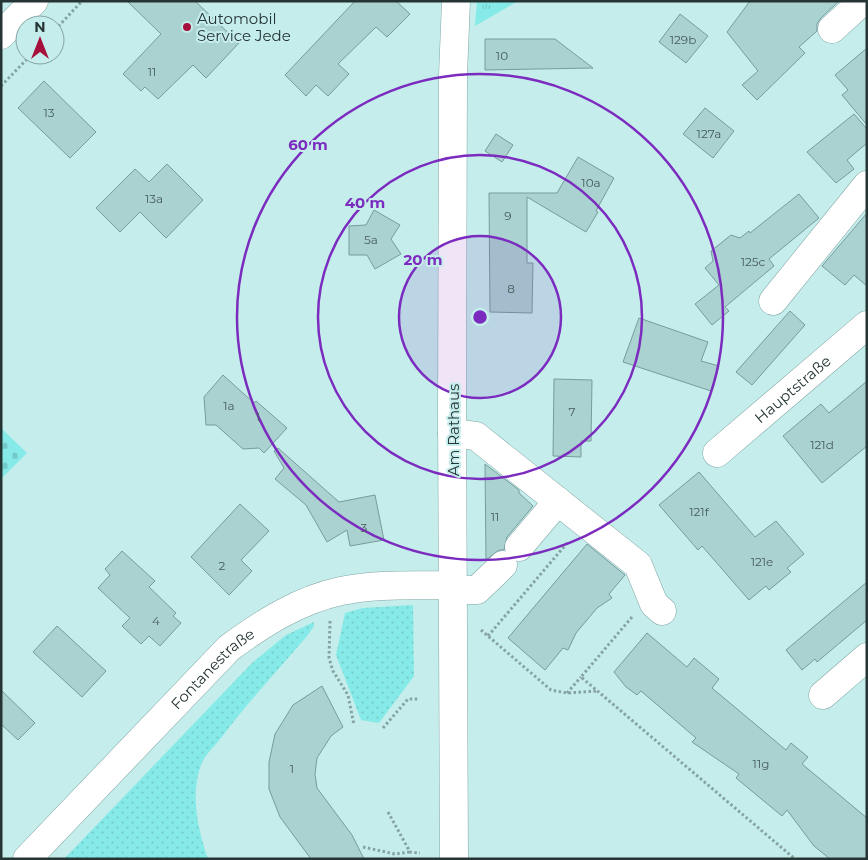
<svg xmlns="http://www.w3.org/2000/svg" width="868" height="860" viewBox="0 0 868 860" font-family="Montserrat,sans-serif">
<defs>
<pattern id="grass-tufts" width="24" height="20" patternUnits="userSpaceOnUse" patternTransform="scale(1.25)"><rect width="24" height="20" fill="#86ebe8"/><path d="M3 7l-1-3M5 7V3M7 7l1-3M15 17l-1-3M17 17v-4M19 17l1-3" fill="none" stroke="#74cac8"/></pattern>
<pattern id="cemetery-stones" width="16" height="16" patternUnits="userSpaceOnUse" patternTransform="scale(1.25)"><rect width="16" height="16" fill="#86ebe8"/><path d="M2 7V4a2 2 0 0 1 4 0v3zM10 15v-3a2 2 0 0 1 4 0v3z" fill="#74cac8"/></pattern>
<pattern id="park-dots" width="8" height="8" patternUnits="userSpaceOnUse" patternTransform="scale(1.25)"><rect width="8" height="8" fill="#86ebe8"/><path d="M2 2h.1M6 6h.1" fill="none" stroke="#74cac8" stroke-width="1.8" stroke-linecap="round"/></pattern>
</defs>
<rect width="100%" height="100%" fill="#c5edeb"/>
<path fill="url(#grass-tufts)" d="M477,1H518L475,26Z"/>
<path fill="url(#cemetery-stones)" d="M1,428L27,453L1,479Z"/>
<path fill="url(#park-dots)" d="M413,605L414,676L379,723L361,720L336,655L345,613L363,608Z
M314,622V626L308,635C279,669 248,702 221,738C215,746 204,756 201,765C190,795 198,830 208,859H64L252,663L286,635Z"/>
<path fill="#aad2d0" stroke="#779c9b" d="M127,1H195L239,43L206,78L193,65L158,99L145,87L141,91L123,74L161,34Z
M355,1H396L410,14L387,37L376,27L338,64L349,74L328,96L316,85L306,96L285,75Z
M750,1H839L821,18L817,24V31L799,47L805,53L757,100L742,85L758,71L727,32Z
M680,14L708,36L686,63L659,42Z
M485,39H555L593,68L485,70Z
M867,48V125L842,95L848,90L835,75Z
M44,81L96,132L70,158L18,108Z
M705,108L734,131L713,158L683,134Z
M854,114L867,129V143L847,160L854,169L836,183L807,152Z
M496,134L513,145L502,162L485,151Z
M578,157L614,178L596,211L598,212L586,232L527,197V263H533L532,313L490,312L489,193H557Z
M167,164L203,200L166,238L140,212L120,232L96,208L135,169L149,182Z
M799,194L819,218L769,259L774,266L725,307L729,311L712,325L695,304L719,285L705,268L713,261L711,251L731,235L740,238L749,231L750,233Z
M374,210L400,225L391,239L401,254L375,269L367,255H349V226L366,225Z
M867,213V286L854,275L845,285L822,266Z
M790,311L805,325L752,385L736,372Z
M639,318L708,342L701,361L719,366L711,391L623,362Z
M223,375L254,403L256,401L287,428L264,453L259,448L243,449L216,425H206L204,397Z
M554,379L592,380L591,441H581V457L553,456Z
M867,381V446L822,483L783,436L821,404L829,413Z
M278,448L339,502L375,495L384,540L350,546L347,530L327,542L306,505L275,479L284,468L274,451Z
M485,464L519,490V493L533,506L507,537L504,550H499L486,560Z
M699,472L755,537L776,521L804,554L787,568L791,572L769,590L766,586L749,600L702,546L698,550L659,505Z
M240,504L269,531L241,560L252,571L229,595L191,557Z
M587,544L625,575L609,594L612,598L597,608L576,633L568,650L563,648L545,670L508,638Z
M122,551L155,581L149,587L176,613L173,616L181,623L160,646L149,636L141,644L122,626L130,618L98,588L110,575L105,569Z
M867,582V620L817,662L815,659L802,670L786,650Z
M57,626L106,671L82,697L33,652Z
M647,633L687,667L694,658L719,679L712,688L786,750L791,743L808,757L802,764L867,818V859H830L814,846L787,810L782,816L736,778L739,774L692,742L696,738L641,691L637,695L626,687L614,672Z
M322,686L343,727L331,736L317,758L315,774L317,788L352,835L364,859H311L280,817L269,789V762L275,734L293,705Z
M1,690L35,723L18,740L1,724Z"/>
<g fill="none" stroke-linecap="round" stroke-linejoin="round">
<defs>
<g id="minor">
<path d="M832,29L863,1"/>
<path d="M1,35L34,1"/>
<path d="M773,301L867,185"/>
<path d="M452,433L476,436L638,565L654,604L662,611"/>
<path id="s1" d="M717,453L867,325"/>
<path d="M519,547L558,501"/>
<path d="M452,590H477L503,565"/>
<path d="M823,695L867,657"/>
<path id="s2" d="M27,859L229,648C263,623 299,600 341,591C378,583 416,586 453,585"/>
<path d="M454,859L452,412L453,75L456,1"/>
</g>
</defs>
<use href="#minor" stroke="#81a7a6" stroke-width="29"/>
<path stroke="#85a3a1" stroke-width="3" stroke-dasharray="2.5 2.5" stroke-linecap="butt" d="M55,30L82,1
M1,86L31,55
M632,617L581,677L795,859
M330,621L329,658L333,671L348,695L354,725
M481,630L551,690L567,693L598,691
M488,636L568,542
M567,693L581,677
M383,728L408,699H418
M388,812L410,852L420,853
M363,847L395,854L410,852"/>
<use href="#minor" stroke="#fff" stroke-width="28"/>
</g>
<circle cx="480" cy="317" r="81" fill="#7b2cbf" fill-opacity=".12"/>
<g fill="none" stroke="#7b2cbf" stroke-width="2.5">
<circle cx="480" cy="317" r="81"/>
<circle cx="480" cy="317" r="162"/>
<circle cx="480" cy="317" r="243"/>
</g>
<circle fill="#a7103d" stroke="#c5edeb" stroke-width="2" cx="187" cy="27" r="5"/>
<g text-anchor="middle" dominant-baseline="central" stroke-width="4" stroke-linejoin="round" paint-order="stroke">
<g font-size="12" fill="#465c5b">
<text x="683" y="39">129b</text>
<text x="502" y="55">10</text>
<text x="152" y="71">11</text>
<text x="49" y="112">13</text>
<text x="709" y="133">127a</text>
<text x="591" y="182">10a</text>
<text x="154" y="198">13a</text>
<text x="508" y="215">9</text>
<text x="371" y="239">5a</text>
<text x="753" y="261">125c</text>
<text x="511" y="288">8</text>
<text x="229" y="405">1a</text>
<text x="572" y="411">7</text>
<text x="258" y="416">1</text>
<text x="822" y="444">121d</text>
<text x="699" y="511">121f</text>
<text x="495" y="516">11</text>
<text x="364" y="527">3</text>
<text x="762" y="561">121e</text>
<text x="222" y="565">2</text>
<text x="156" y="620">4</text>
<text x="761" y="763">11g</text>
<text x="292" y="768">1</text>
</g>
<g font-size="15" fill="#253434" stroke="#c5edeb" text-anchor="start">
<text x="197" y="18">Automobil<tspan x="197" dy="17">Service Jede</tspan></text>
</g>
<g font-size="15" fill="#253434" stroke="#c5edeb">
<text stroke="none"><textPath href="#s1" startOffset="99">Hauptstraße</textPath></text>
<text transform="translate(453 430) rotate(-90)">Am Rathaus</text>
<text stroke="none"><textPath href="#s2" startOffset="266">Fontanestraße</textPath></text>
</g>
</g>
<circle cx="480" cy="317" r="8" fill="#7b2cbf" stroke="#c5edeb" stroke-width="2.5"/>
<g font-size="15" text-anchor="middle" font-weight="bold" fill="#7b2cbf" stroke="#c5edeb" stroke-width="4" stroke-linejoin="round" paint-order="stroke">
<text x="308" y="150">60 m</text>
<text x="365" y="208">40 m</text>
<text x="423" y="265">20 m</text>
</g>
<rect width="868" height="860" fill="none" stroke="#253434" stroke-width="5"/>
<g transform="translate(40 40)"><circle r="24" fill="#c5edeb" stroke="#85a3a2"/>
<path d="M0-4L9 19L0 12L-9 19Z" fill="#a7103d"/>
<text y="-8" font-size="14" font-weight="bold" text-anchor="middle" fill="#253434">N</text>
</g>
</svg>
